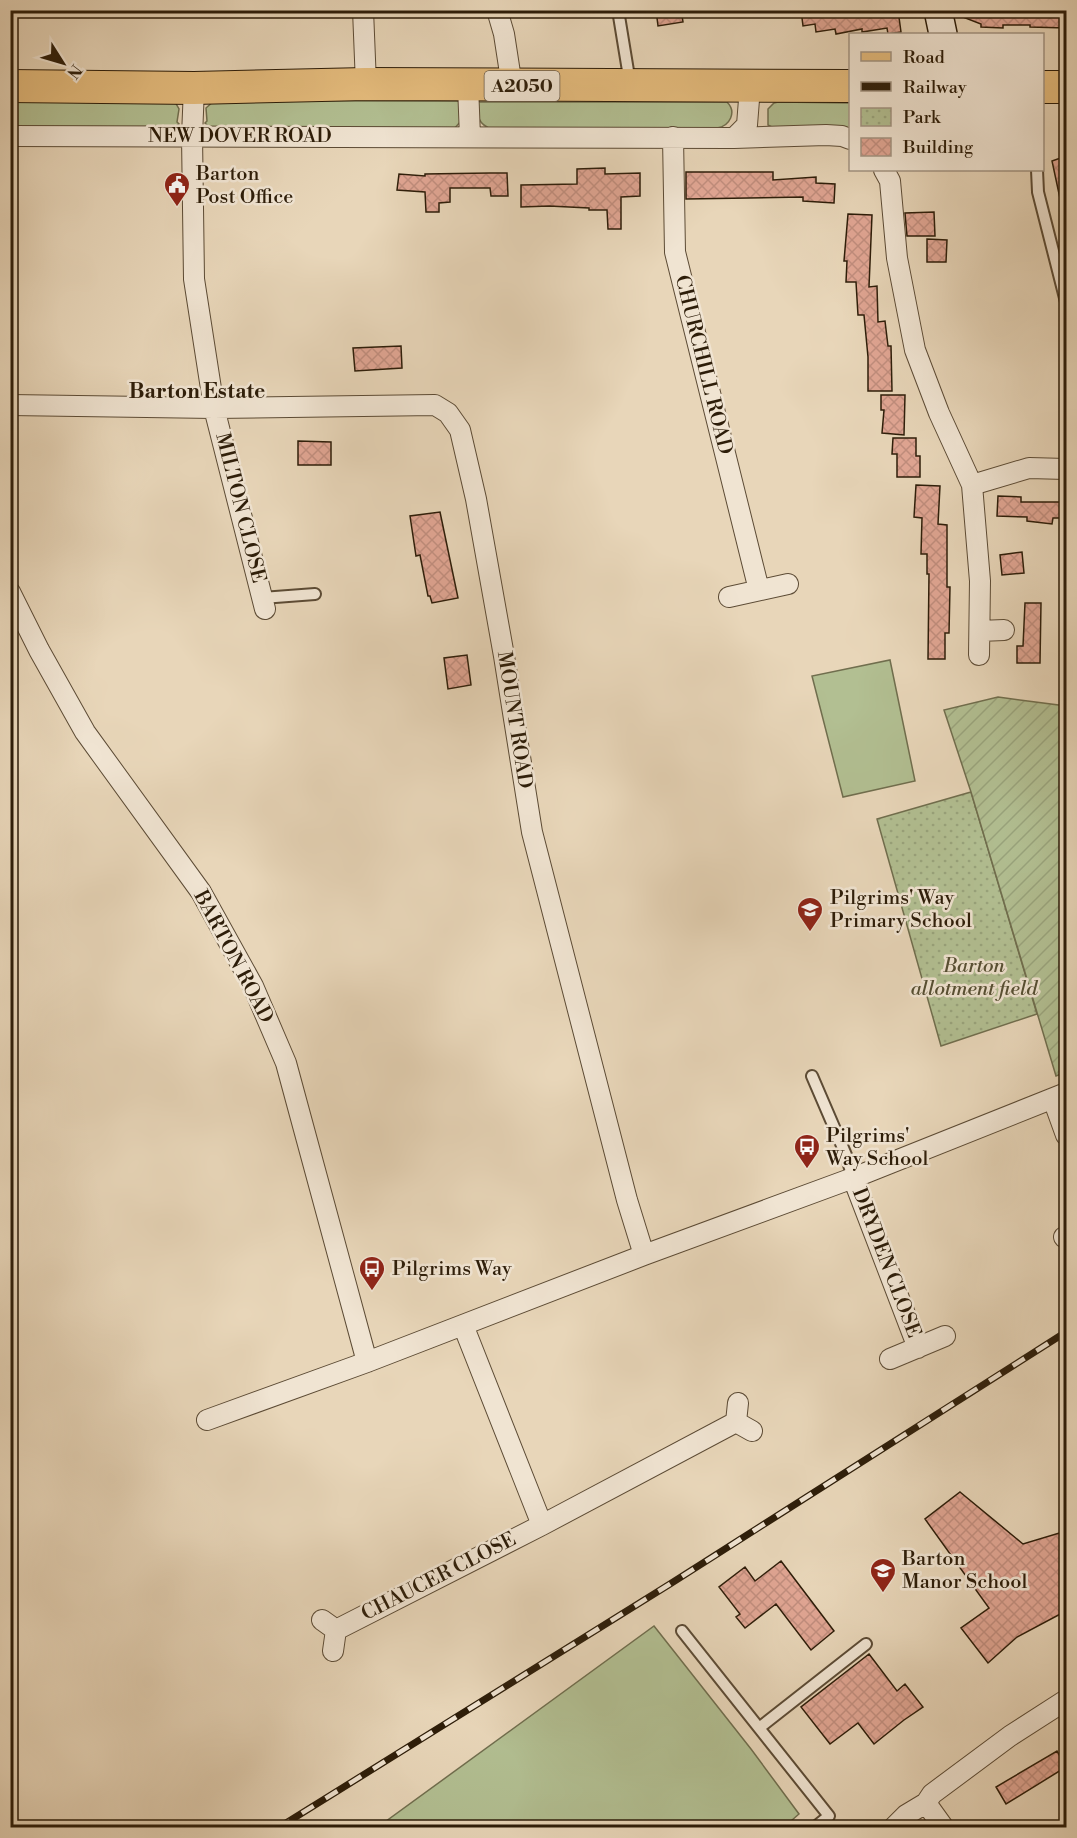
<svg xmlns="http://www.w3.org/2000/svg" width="1077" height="1838" viewBox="0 0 1077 1838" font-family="'Libre Bodoni',serif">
<defs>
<pattern id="park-dots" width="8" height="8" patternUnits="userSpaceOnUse" patternTransform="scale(1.5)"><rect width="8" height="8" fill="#b2bf92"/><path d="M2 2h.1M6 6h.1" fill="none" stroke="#99a47d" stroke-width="1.8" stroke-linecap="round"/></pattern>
<pattern id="garden-furrows" width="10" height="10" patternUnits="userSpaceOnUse" patternTransform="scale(1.5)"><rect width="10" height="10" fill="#b2bf92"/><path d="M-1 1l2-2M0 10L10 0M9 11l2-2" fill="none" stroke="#99a47d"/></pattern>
<pattern id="building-cross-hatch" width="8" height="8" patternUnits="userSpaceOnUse" patternTransform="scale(1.5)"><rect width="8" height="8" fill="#e1a694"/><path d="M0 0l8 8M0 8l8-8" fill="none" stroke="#c18e7e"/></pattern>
</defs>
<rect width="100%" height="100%" fill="#e8d6b9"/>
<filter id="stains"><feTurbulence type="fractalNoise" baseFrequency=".00333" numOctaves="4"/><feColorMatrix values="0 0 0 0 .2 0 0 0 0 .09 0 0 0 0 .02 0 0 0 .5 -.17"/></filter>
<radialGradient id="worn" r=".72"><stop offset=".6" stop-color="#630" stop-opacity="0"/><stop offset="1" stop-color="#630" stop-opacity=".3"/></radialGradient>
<path fill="#b2bf92" stroke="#706e4e" stroke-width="1.5" d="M11,99L175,102L179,109L177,122L179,124L175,127L11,130Z
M215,100L457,101L463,103L461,121L454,129L209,127L205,123L207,121L206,108Z
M476,102H727C737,112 730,126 717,128L492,129C478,125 477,115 476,102Z
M778,102L850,103V131L774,128L768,125V109L774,103Z
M890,660L915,781L843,797L812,676Z
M654,1626L751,1749L799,1814L784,1827H378Z"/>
<path fill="url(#park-dots)" stroke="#706e4e" stroke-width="1.5" d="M971,792L1037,1014L941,1046L877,819Z"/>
<path fill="url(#garden-furrows)" stroke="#706e4e" stroke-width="1.5" d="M998,697L1066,706V1072L1056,1076L971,792L944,710Z"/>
<path fill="url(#building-cross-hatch)" stroke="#2d1d09" stroke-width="1.5" d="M656,10H681L683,22L658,26Z
M801,10H898L901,32L888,34L887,28L862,32V29L836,34L835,29L816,32L815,24L803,26Z
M954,10H1066V28L1030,27V25H1003V28L981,27V24L955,14Z
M1066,156V202L1061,203L1052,161Z
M605,168V174L640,173V196L621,197V229H608L607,210H589V208L549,206L521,207V185L577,184V169Z
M686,172H773V180L816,177V183L835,184L834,203L803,201V197L686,199Z
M490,173H507L508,196H491L490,188H450V202L439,203V212H426L425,192L397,190L399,174L425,176V174Z
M934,212L935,236H907L905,213Z
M848,214L872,215L869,287L877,286L878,322L885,321L888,346H891L892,391H868V357L864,315H858L856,282H846L847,261H844Z
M927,239L947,240L946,262H927Z
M401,346L402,368L355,371L353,348Z
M881,395H905L904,435L882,433L884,410H881Z
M893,438H916V456H920V477H897V454H892Z
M298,441L331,442V465H298Z
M916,485L940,486L938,524L947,525V587H950L949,633H945V659H928L929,574H927V554H921L922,518L914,517Z
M998,496L1021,497V502H1066V518H1053L1052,524L1027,521V517L997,516Z
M440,512L458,598L432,603L430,596H428L420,555L416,556L410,516Z
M1022,552L1024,573L1002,575L1000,555Z
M1025,603H1041L1040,663H1017V646H1023Z
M467,655L471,685L448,689L444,658Z
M960,1492L1023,1544L1066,1531V1611L1017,1637L988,1663L961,1628L989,1608L925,1519Z
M781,1561L834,1631L811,1650L776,1604L745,1628L736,1617L740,1614L719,1587L745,1567L755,1581Z
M869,1654L897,1691L905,1684L923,1707L904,1720L874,1744L858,1723L830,1744L801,1707Z
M1057,1751L1066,1767L1006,1804L996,1787Z"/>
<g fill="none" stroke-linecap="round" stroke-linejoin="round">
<defs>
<path id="service" d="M618,10L630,83
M1037,170L1038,192L1066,302
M262,598L315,594
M812,1076L846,1155L853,1178
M682,1631L829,1816L814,1828
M759,1728L866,1644"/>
<path id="minor" d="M363,10L366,84
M497,10L504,34L512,86
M468,85L470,137
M10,136L734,138L747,125L750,87
M673,137L675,252L759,590
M734,138L826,135L842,136L850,139
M884,170L890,181L897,258L915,350L939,413L972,485L980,581L979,655
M10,405L214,408L194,279L192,136L194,88
M972,485L1029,468L1066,469
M10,592L39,650L85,732L201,892L253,986L286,1063L367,1362
M729,597L788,584
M265,609L214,408L435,405L448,413L460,430L476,499L504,656L532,832L627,1200L644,1255
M980,631L1004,630
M1053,1099L1066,1135
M853,1178L918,1348
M1064,1237L1066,1236
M463,1325L542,1525
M890,1359L945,1336
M738,1403L736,1422L752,1431
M207,1420L367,1362L644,1255L853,1178L1066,1093
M322,1620L336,1630L333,1651
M336,1630L542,1525L736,1422
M926,1803L944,1828
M893,1828L906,1815L926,1803L932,1794L1010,1736L1066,1700"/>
<path id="secondary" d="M938,10L943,34"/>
<path id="primary" d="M10,86L194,88L366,84L850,86
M1042,87H1066"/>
</defs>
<use href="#service" stroke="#5c4b35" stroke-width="14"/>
<use href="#minor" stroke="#5c4b35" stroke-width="22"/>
<use href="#secondary" stroke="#2d1d09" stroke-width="30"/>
<use href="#primary" stroke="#2d1d09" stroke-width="34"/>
<use href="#service" stroke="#f0e4d2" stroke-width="10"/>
<use href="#minor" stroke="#f0e4d2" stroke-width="20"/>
<use href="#secondary" stroke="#f0e4d2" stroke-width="27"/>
<use href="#primary" stroke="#e4bb7c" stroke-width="32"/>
<defs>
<path id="rail" d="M278,1828L670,1584L1066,1332"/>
</defs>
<use href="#rail" stroke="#2d1d09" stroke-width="7"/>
<use href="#rail" stroke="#f0e4d2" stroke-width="4.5" stroke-dasharray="14" stroke-linecap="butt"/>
</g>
<defs>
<symbol id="civic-pin" viewBox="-11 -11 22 30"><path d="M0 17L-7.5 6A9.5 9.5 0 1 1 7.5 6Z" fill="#8f2418" stroke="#f0e4d2"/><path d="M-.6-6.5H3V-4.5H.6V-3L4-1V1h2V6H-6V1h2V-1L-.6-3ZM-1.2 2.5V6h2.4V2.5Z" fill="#fff"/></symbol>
<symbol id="school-pin" viewBox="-11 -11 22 30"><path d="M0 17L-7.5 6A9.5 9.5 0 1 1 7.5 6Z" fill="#8f2418" stroke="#f0e4d2"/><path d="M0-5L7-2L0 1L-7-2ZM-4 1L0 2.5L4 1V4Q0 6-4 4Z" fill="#fff"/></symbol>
<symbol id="bus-pin" viewBox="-11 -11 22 30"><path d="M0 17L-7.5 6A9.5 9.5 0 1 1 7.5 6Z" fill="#8f2418" stroke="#f0e4d2"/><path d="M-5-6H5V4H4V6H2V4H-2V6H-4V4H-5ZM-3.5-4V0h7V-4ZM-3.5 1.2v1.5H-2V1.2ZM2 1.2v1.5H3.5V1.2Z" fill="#fff"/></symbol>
</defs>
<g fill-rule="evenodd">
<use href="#civic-pin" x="162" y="170" width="30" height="40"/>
<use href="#school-pin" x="795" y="895" width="30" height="40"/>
<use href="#bus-pin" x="792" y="1132" width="30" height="40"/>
<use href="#bus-pin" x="357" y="1254" width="30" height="40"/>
<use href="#school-pin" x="868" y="1556" width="30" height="40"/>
</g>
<g text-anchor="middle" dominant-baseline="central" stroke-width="5" stroke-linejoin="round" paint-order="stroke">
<rect fill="#f0e4d2" stroke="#685945" stroke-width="1.5" x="484.5" y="71" width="75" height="30" rx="4.5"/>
<g font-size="18" font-weight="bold" fill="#2d1d09">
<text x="522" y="86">A2050</text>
</g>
<g font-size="20" fill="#2d1d09" stroke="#f0e4d2">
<text x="240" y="136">NEW DOVER ROAD</text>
<text transform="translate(703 365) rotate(76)">CHURCHILL ROAD</text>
<text transform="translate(240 508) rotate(76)">MILTON CLOSE</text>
<text transform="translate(514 720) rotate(81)">MOUNT ROAD</text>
<text transform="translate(233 957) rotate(62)">BARTON ROAD</text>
<text transform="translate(886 1263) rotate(69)">DRYDEN CLOSE</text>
<text transform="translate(439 1577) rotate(-27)">CHAUCER CLOSE</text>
</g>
<g font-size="20" fill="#2d1d09" stroke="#f0e4d2" text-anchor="start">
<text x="196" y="174">Barton<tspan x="196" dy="23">Post Office</tspan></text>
<text x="830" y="898">Pilgrims' Way<tspan x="830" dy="23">Primary School</tspan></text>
<text x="826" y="1136">Pilgrims'<tspan x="826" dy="23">Way School</tspan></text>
<text x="392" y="1269">Pilgrims Way</text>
<text x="902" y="1559">Barton<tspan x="902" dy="23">Manor School</tspan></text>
</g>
<g font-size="20" font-style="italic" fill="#554e32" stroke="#f0e4d2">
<text x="974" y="966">Barton<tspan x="974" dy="23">allotment field</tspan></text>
</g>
<g font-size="21" font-weight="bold" fill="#2d1d09" stroke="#f0e4d2">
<text x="197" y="392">Barton Estate</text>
</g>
</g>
<rect width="1077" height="1838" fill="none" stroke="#e8d6b9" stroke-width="36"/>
<rect x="12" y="12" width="1053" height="1814" fill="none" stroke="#2d1d09" stroke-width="3"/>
<rect x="18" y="18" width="1041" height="1802" fill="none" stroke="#2d1d09" stroke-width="1.5"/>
<rect x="849" y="33" width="195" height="138" fill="#f0e4d2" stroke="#a29482" stroke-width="1.5"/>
<rect x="861" y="52" width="30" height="9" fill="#e4bb7c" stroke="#a29482" stroke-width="1.5"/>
<text x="903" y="63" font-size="18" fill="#2d1d09">Road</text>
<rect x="861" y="82" width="30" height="9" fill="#2d1d09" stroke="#a29482" stroke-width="1.5"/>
<text x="903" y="93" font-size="18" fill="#2d1d09">Railway</text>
<rect x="861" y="108" width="30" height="18" fill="url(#park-dots)" stroke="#a29482" stroke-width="1.5"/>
<text x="903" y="123" font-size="18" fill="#2d1d09">Park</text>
<rect x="861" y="138" width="30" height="18" fill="url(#building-cross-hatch)" stroke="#a29482" stroke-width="1.5"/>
<text x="903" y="153" font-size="18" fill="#2d1d09">Building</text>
<g transform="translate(63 63) rotate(127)" stroke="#f0e4d2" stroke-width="4.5" paint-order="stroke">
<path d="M0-4.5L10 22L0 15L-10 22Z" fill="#2d1d09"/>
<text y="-9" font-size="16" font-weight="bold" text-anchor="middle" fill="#2d1d09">N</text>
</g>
<rect width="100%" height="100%" filter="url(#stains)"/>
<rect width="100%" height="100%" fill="url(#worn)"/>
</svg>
